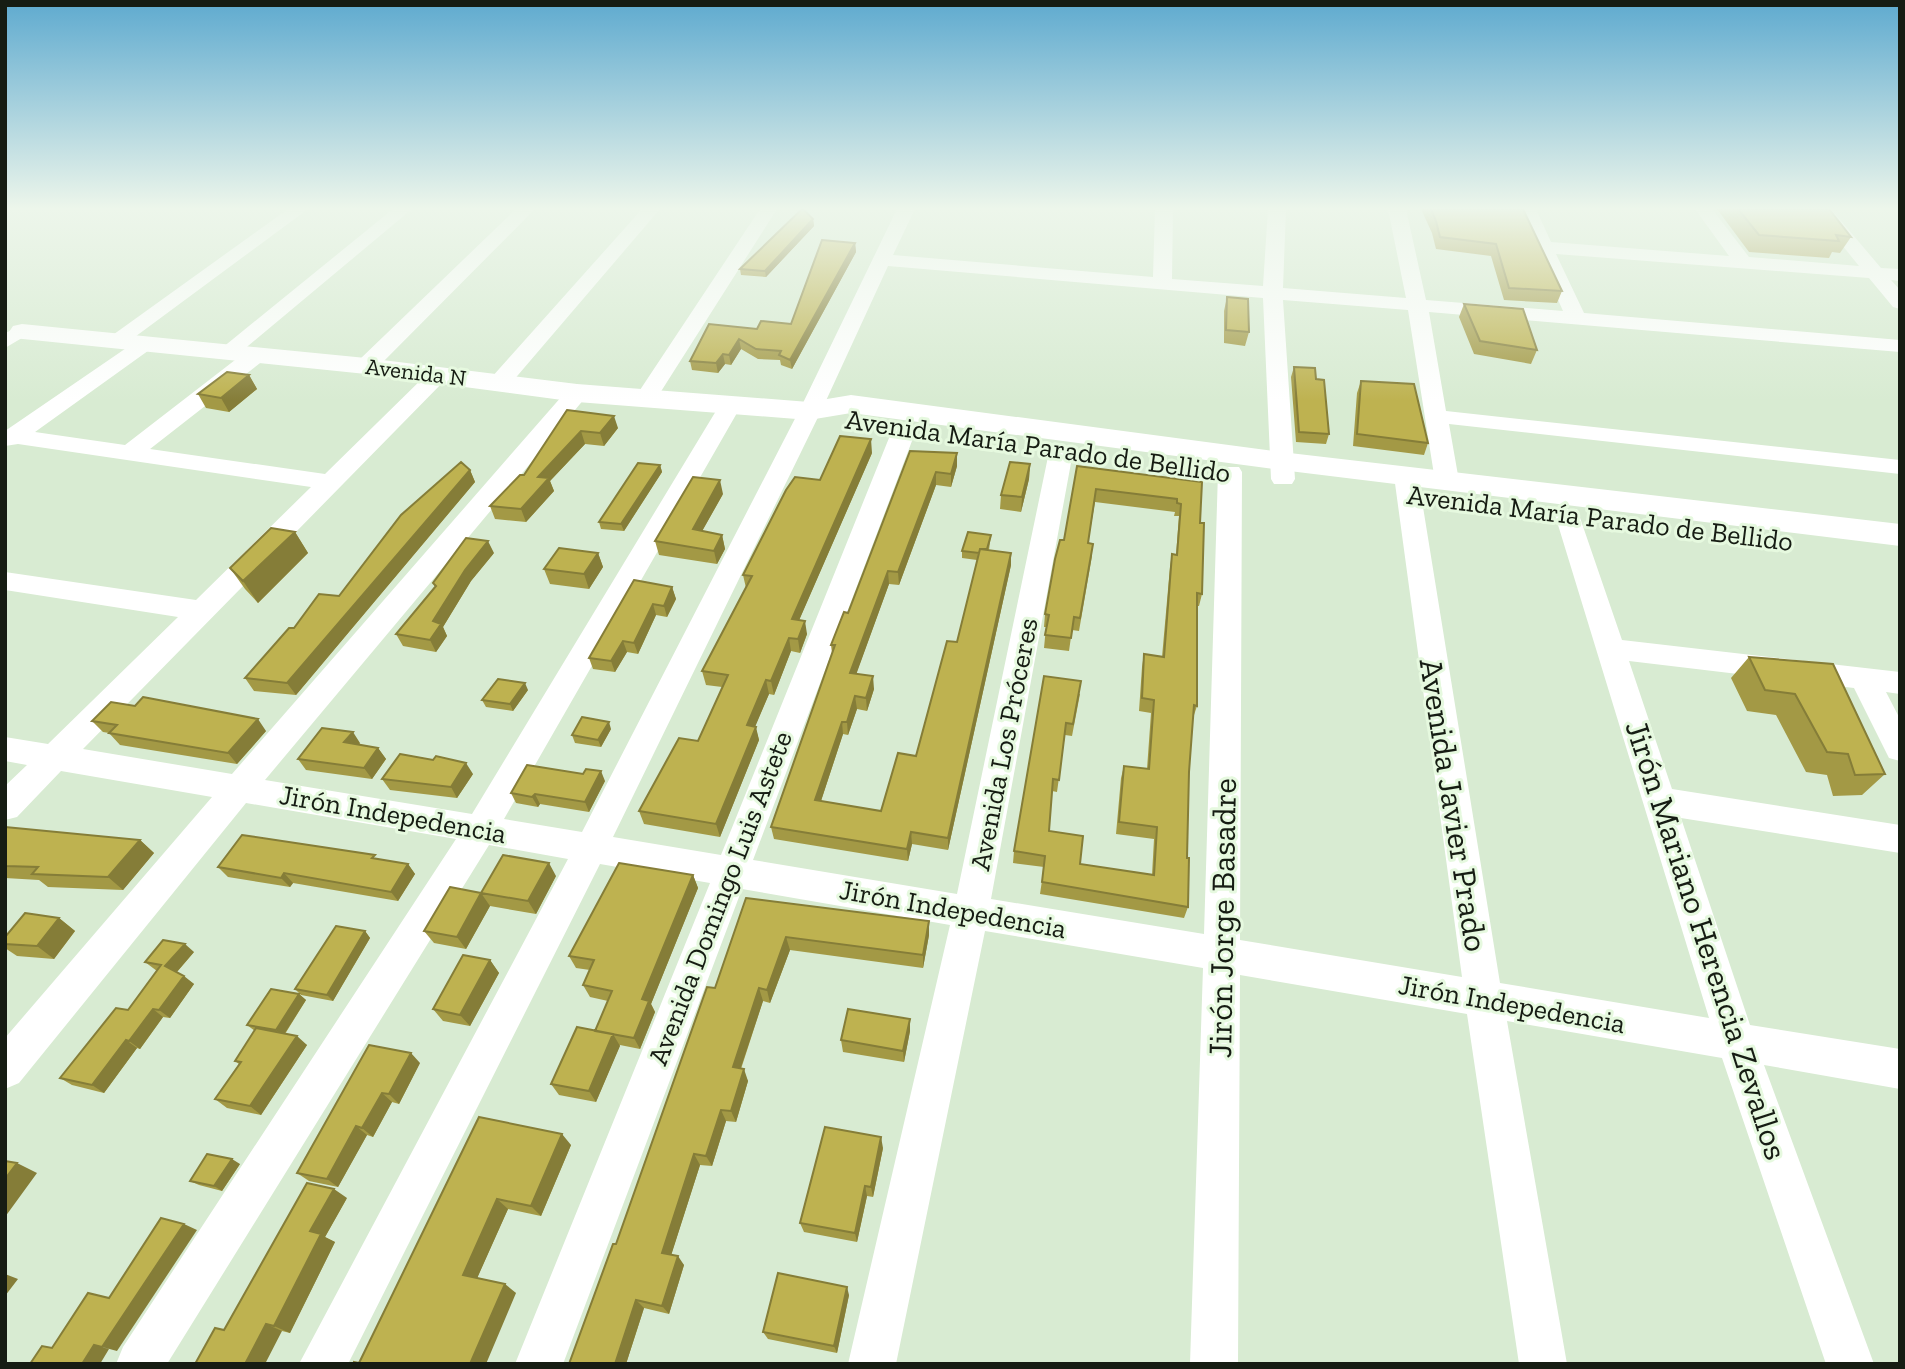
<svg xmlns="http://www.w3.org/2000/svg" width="1905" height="1369" viewBox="0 0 1905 1369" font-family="'Zilla Slab',serif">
<rect width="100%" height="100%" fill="#d8ebd2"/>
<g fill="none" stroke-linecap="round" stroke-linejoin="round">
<path fill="#fff" fill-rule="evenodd" d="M288,209H308L124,345H110L107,341L110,337Z
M393,209H412L236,356H222L218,352L222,348Z
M516,209H535L374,371H358L355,366L358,361Z
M642,209H660L507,388H491L488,383L491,378Z
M760,209H777L653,404H637L634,399Z
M897,209H915L893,255L1153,277L1155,209H1173L1172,279L1263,286L1268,209H1286L1283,288L1406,298L1388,209H1406L1426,300L1563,311L1518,209H1536L1551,242L1729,256L1695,209H1712L1749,257L1859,266L1813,209H1831L1881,268L1900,269V281L1891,280L1900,290V309L1893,307L1869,278L1556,254L1584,313L1900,340V352L1429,312L1446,411L1900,460V474L1449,424L1459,481L1456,486H1438L1435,481L1408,310L1283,300L1295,479L1292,484H1274L1271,479L1263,298L888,266L824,405L613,837L721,855L891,433L895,428H911L915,433L753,860L957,894L1049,452L1053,447H1069L1073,452L991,899L1204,934L1218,472L1221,467H1239L1242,472L1240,940L1462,977L1394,476L1397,471H1415L1418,476L1500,983L1709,1018L1555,515L1559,509H1577L1622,640L1900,672V694L1886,692L1900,719V761L1889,758L1854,688L1629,661L1672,789L1900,825V853L1681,818L1750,1025L1900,1049V1089L1764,1065L1874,1364H1826L1722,1058L1507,1021L1567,1364H1519L1467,1014L1240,975L1238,1364H1190L1203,968L985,931L896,1364H848L950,925L742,889L563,1364H515L710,883L600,864L348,1364H299L568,859L489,845L167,1364H116L123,1347L456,839L246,803L19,1083L5,1089V1038L212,797L61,771L17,817L5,820V786L27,765L5,761V737L48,744L178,617L5,590V572L196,600L311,487L18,444L5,446V431L138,340L145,338L155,344L152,348L35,432L125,445L248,350L256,349L267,355L264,360L150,449L325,474L430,371L438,369L449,376L83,749L232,774L569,388H585L588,393L585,398L265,780L472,814L719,406L722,401H738L741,406L504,819L582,832L802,405Z
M22,326L32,332L5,348V333Z"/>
<path fill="#fff" fill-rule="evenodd" d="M22,324L366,358L577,384L809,402L851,395L1281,452L1900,524V546L1281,470L851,413L809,420L577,402L366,374L13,338L9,332L13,326Z"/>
</g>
<path fill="#a39945" d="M1421,209H1523L1562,291L1557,303L1504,300L1491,256L1436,249L1432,233Z
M1717,209H1829L1851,237L1840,253L1832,252L1829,258L1749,252Z
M813,219L814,226L766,277L741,275L740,269Z
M855,243L856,252L792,369L781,365L780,360L758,359L741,349L731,365L725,364L718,373L692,370L690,361L757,329L791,324Z
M1227,297L1249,332L1245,346L1224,343V311Z
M1464,304L1537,350L1531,364L1474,354L1459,317Z
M1294,367L1316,379L1329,434L1326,444L1296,442L1291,377Z
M249,375L257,389L229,412L206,408L198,394Z
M1361,381L1428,443L1424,455L1353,446L1357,393Z
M567,410L618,428L604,446L585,444L550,481L554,491L526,522L495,519L490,506L524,475Z
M910,451L957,466L951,487L936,485L899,585L889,584L856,674L874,689L867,711L857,709L848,735L843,734L821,801L881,811L916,756L957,642L977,560L962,558V551L991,535L989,550L1011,553V565L948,850L912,844L908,861L774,839L771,827L832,653L831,645L848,613Z
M872,453L799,620L807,634L800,653L791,651L774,695L769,694L755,726L759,740L720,837L644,824L639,811L698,741L722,687L706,685L702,671L746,588L743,575L820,480Z
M1030,464L1029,479L1021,512L1000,509L1001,495Z
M660,465L662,472L624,531L601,529L599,522Z
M1077,466L1202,482L1200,523L1202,594L1199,606H1197V706L1193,718L1189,772L1187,858L1188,907L1184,918L1040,894L1044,867L1013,863L1014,851L1044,676L1080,694L1072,736L1065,735L1057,792L1052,791L1049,831L1080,864L1152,875L1154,839L1116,834L1121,778L1124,766L1147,769L1151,713L1139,711L1142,667L1144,654L1162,657L1170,567L1172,554L1176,555L1179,516H1174L1175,512L1095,502L1088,543L1092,556L1079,631L1072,630L1069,651L1044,648L1046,627H1044L1045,614L1064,540Z
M470,470L475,482L296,695L254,691L245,678L294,628L339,596Z
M723,494L702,531L722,535L725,549L717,564L659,555L655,541Z
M295,532L308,553L258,603L245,589L230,568Z
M494,553L471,581L443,627L447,636L436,652L403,646L396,634L435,587L433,583Z
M598,553L603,567L589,589L550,584L544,569Z
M672,587L676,599L667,617L656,615L638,654L627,652L615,672L593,669L589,658Z
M1749,657L1833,664L1885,774L1862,795L1833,796L1827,775L1806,772L1776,715L1747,711L1731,678Z
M528,690L513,711L486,707L482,700Z
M92,721L266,731L237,764L120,745L109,733L103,732Z
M611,729L601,747L575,743L572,735Z
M360,743L359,745L378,748L386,759L372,779L306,770L298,759Z
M473,774L457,798L390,790L382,779Z
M605,781L589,812L540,804L538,807L516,803L511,793Z
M5,827L140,840L154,853L123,890L48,887L39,880L5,878Z
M378,859L408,864L415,874L398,901L293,883L290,887L228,877L218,867Z
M693,875L698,888L651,1004L655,1012L640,1049L620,1045L596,1102L559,1095L551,1084L595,1031L608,1001L590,997L583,985L590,970L576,968L569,956Z
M556,876L536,914L490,906L466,949L434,943L424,931L481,893Z
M746,898L929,921V935L923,968L790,950L770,1003L763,1001L741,1069L748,1081L736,1122L726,1121L712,1166L700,1165L671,1255L684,1265L669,1314L644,1308L626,1364H569L715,988Z
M59,918L75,931L54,959L17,956L5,948V937Z
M365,931L370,938L333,1001L301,995L295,989Z
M194,952L177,972L194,984L170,1018L163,1017L140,1049L137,1048L104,1093L72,1085L60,1078L128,1010L157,971L145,962Z
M490,960L499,973L470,1026L443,1021L433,1009Z
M299,994L306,1000L285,1034L307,1045L261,1115L227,1108L215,1099L239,1064L235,1061L255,1031L247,1025Z
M910,1031L904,1062L843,1052L841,1040Z
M420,1063L399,1104L392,1102L373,1137L367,1135L338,1187L309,1181L297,1173L327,1120Z
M479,1117L571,1145L541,1216L508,1209L477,1278L516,1293L359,1363Z
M883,1148L873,1197L867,1196L857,1242L804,1232L800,1223Z
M240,1164L222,1191L199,1185L190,1181Z
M347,1198L325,1237L335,1242L290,1333L282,1331L224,1330Z
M849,1295L837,1353L768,1339L763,1332Z"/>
<path fill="#857d38" d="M813,219L814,226L766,277L765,271Z
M855,243L856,252L792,369L790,360Z
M739,339L741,349L731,365L729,355Z
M723,354L725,364L718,373L716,363Z
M249,375L257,389L229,412L221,398Z
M614,416L618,428L604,446L600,433Z
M581,431L585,444L550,481L554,491L526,522L521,509L538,477Z
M871,439L872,453L794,632L792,619Z
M957,453V466L951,487V474Z
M1030,464L1029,479L1021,512L1022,497Z
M660,465L662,472L624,531L621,524Z
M470,470L475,482L296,695L287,683Z
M936,472V485L899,585L898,572Z
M720,480L723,494L696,542L693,529Z
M295,532L308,553L258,603L243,581Z
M722,535L725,549L717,564L714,551Z
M488,541L494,553L471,581L443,627L447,636L436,652L430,640L433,621L465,570Z
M598,553L603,567L589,589L584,574Z
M1011,553V565L948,850V838Z
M888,571L889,584L852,686L850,673Z
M672,587L676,599L667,617L664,606Z
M653,604L656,615L638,654L634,643Z
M805,621L807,634L800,653L798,639Z
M789,638L791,651L774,695L771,681Z
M623,641L627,652L615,672L611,661Z
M873,676L874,689L867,711L866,698Z
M766,680L769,694L750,739L747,725Z
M525,683L528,690L513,711L510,704Z
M855,696L857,709L848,735L847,722Z
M258,719L266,731L237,764L228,753Z
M609,722L611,729L601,747L598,740Z
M842,722L843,734L817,813L815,800Z
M756,727L759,740L720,837L716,824Z
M353,732L360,743L352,753L344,742Z
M378,748L386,759L372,779L364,768Z
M466,763L473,774L457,798L451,787Z
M601,771L605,781L589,812L585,802Z
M535,794L540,804L538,807L532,797Z
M911,832L912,844L908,861L907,849Z
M140,840L154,853L123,890L108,877Z
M549,863L556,876L536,914L528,901Z
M408,864L415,874L398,901L391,892Z
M284,873L293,883L290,887L281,878Z
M693,875L698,888L651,1004L655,1012L640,1049L634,1038L642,999Z
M481,893L490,906L466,949L457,937Z
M59,918L75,931L54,959L37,946Z
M929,921V935L923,968V955Z
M365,931L370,938L333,1001L327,995Z
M786,937L790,950L770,1003L767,990Z
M185,944L194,952L175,974L165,966Z
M490,960L499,973L470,1026L460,1015Z
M184,976L194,984L170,1018L159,1010Z
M759,988L763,1001L737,1079L733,1067Z
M299,994L306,1000L283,1036L276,1030Z
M153,1009L163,1017L140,1049L129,1041Z
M910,1019V1031L904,1062L903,1051Z
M613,1034L620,1046L596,1102L589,1091Z
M297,1036L307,1045L261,1115L250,1106Z
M126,1040L137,1048L104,1093L92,1085Z
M411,1053L420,1063L399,1104L389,1094Z
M744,1069L748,1081L736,1122L731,1111Z
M382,1093L392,1102L373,1137L362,1128Z
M721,1110L726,1121L712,1166L706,1156Z
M356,1126L367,1135L338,1187L327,1179Z
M562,1134L571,1145L541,1216L531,1206Z
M881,1137L883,1148L873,1197L871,1187Z
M694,1154L700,1165L669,1262L662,1253Z
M232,1159L240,1164L222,1191L214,1186Z
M17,1163L37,1173L5,1217V1179Z
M865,1186L867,1196L857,1242L855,1233Z
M334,1189L347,1198L325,1237L335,1242L290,1333L274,1326L310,1231Z
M497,1199L508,1209L475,1283L463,1275Z
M184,1224L197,1230L117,1351L102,1347Z
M678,1256L684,1265L669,1314L662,1306Z
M5,1274L18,1279L5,1296Z
M505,1284L516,1293L486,1364H470Z
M847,1287L849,1295L837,1353L834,1346Z
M636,1300L644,1308L626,1364H615Z
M266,1324L282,1331L265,1364H245Z
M94,1345L109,1349L100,1364H82Z"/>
<path fill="#beb250" stroke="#857d38" stroke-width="2" d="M802,209H803L813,219L765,271L740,269Z
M1431,209H1523L1562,291L1509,288L1496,244L1440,237L1436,221Z
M1738,209H1829L1851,237L1836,235L1839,241L1759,235Z
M822,240L855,243L790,360L779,355L781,351L756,349L739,339L729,355L723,354L716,363L690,361L709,324L757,329L761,321L791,324Z
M1227,297L1248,299L1249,332L1226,330Z
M1464,304L1523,309L1537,350L1480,341Z
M1294,367L1315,368L1316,379L1324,380L1329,434L1299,432Z
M227,372L249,375L221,398L198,394Z
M1361,381L1414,384L1428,443L1357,434Z
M567,410L614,416L600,433L581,431L538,477L549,478L521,509L490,506L520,475H524Z
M840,436L871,439L792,619L805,621L798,639L789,638L771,681L766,680L747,725L756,727L716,824L639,811L679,738L698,741L728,675L702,671L752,576L743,575L786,490L795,477L820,480Z
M910,451L957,453L951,474L936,472L898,572L888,571L850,673L873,676L866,698L855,696L847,722H842L815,800L881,811L898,753L916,756L947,641L957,642L980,549L1011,553L948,838L911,832L907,849L771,827L835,645H831L844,612L848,613Z
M461,462L470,470L287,683L245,678L289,628H294L319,594L339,596L401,515Z
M1010,462L1030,464L1022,497L1001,495Z
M638,463L660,465L621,524L599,522Z
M1077,466L1202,482L1200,523H1204L1203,558L1202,594L1197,593V706L1194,705L1189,772L1187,858H1189L1188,907L1042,882L1045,856L1014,851L1044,676L1081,681L1073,724L1066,723L1059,780L1053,779L1049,831L1083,836L1080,864L1154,875L1157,827L1119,822L1124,766L1149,769L1154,700L1142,698L1144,654L1164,657L1172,554L1177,555L1181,504L1177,503V499L1096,489L1088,543L1093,544L1080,618L1074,617L1071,638L1045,635L1049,615L1045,614L1055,559L1060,540H1064Z
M693,477L720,480L693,529L722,535L714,551L655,541Z
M271,528L295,532L243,581L230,568Z
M968,532L991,535L987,549H980L979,553L962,551Z
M466,538L488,541L465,570L433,621L441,624L430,640L396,634L436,586L433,583Z
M559,548L598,553L584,574L544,569Z
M634,580L672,587L664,606L653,604L634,643L623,641L611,661L589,658Z
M1749,657L1833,664L1885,774L1855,775L1848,754L1827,752L1795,694L1765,690Z
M498,679L525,683L510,704L482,700Z
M143,697L258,719L228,753L109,733L117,725L92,721L111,702L135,706Z
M582,717L609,722L598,740L572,735Z
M322,728L353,732L344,742L378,748L364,768L298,759Z
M400,754L433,760L436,756L466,763L451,787L382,779Z
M527,765L583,774L586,769L601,771L585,802L535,794L532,797L511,793Z
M5,827L140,840L108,877L32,874L38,867L5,866Z
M242,835L375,855L372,858L408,864L391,892L284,873L281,878L218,867Z
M503,855L549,863L528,901L481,893Z
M619,863L693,875L642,999L649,1001L634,1038L595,1031L612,991L583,985L594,960L569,956Z
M450,887L481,893L457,937L424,931Z
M746,898L929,921L923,955L786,937L767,990L759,988L733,1067L744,1069L731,1111L721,1110L706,1156L694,1154L662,1253L678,1256L662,1306L636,1300L615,1364H569L613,1244H616L707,987L715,988Z
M25,913L59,918L37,946L5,944V937Z
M336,926L365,931L327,995L295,989Z
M163,940L185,944L165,966L184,976L159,1010L153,1009L129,1041L126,1040L92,1085L60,1078L116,1008L128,1010L161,965L145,962Z
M463,955L490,960L460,1015L433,1009Z
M271,989L299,994L276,1030L247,1025Z
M848,1009L910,1019L903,1051L841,1040Z
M577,1027L613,1034L589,1091L551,1084Z
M256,1028L297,1036L250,1106L215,1099L241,1062L235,1061Z
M369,1045L411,1053L389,1094L382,1093L362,1128L356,1126L327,1179L297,1173Z
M479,1117L562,1134L531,1206L497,1199L463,1275L505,1284L470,1364H354V1362L359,1363Z
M825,1127L881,1137L871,1187L865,1186L855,1233L800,1223Z
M207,1154L232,1159L214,1186L190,1181Z
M5,1161L17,1163L5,1179Z
M307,1183L334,1189L310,1231L321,1234L274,1326L266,1324L245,1364H195L215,1328L224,1330Z
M161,1218L184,1224L102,1347L94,1345L82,1364H30L42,1346L52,1348L88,1293L109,1298Z
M778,1273L847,1287L834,1346L763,1332Z"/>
<linearGradient id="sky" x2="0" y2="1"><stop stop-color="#5eaacf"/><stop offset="0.52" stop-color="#edf6eb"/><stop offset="1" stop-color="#edf6eb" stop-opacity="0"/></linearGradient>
<rect width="1905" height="401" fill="url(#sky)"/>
<g text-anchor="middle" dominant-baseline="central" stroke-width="6" stroke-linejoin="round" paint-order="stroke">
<g font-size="23" fill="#161c13" stroke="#e6f9df">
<text transform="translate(416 372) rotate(7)">Avenida N</text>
</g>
<g font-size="28" fill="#161c13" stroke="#e6f9df">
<text transform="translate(1038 446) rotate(8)">Avenida María Parado de Bellido</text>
<text transform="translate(1600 518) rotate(7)">Avenida María Parado de Bellido</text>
<text transform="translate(1004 744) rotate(-79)">Avenida Los Próceres</text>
<text transform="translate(393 814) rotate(10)">Jirón Indepedencia</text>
<text transform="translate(720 898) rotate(-69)">Avenida Domingo Luis Astete</text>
<text transform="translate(953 909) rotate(10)">Jirón Indepedencia</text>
<text transform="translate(1512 1004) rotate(10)">Jirón Indepedencia</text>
</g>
<g font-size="33" fill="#161c13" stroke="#e6f9df">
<text transform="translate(1454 805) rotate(81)">Avenida Javier Prado</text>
<text transform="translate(1222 918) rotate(-89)">Jirón Jorge Basadre</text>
<text transform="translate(1707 940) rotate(72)">Jirón Mariano Herencia Zevallos</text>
</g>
</g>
<rect width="1905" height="1369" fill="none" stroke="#161c13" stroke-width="14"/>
</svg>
